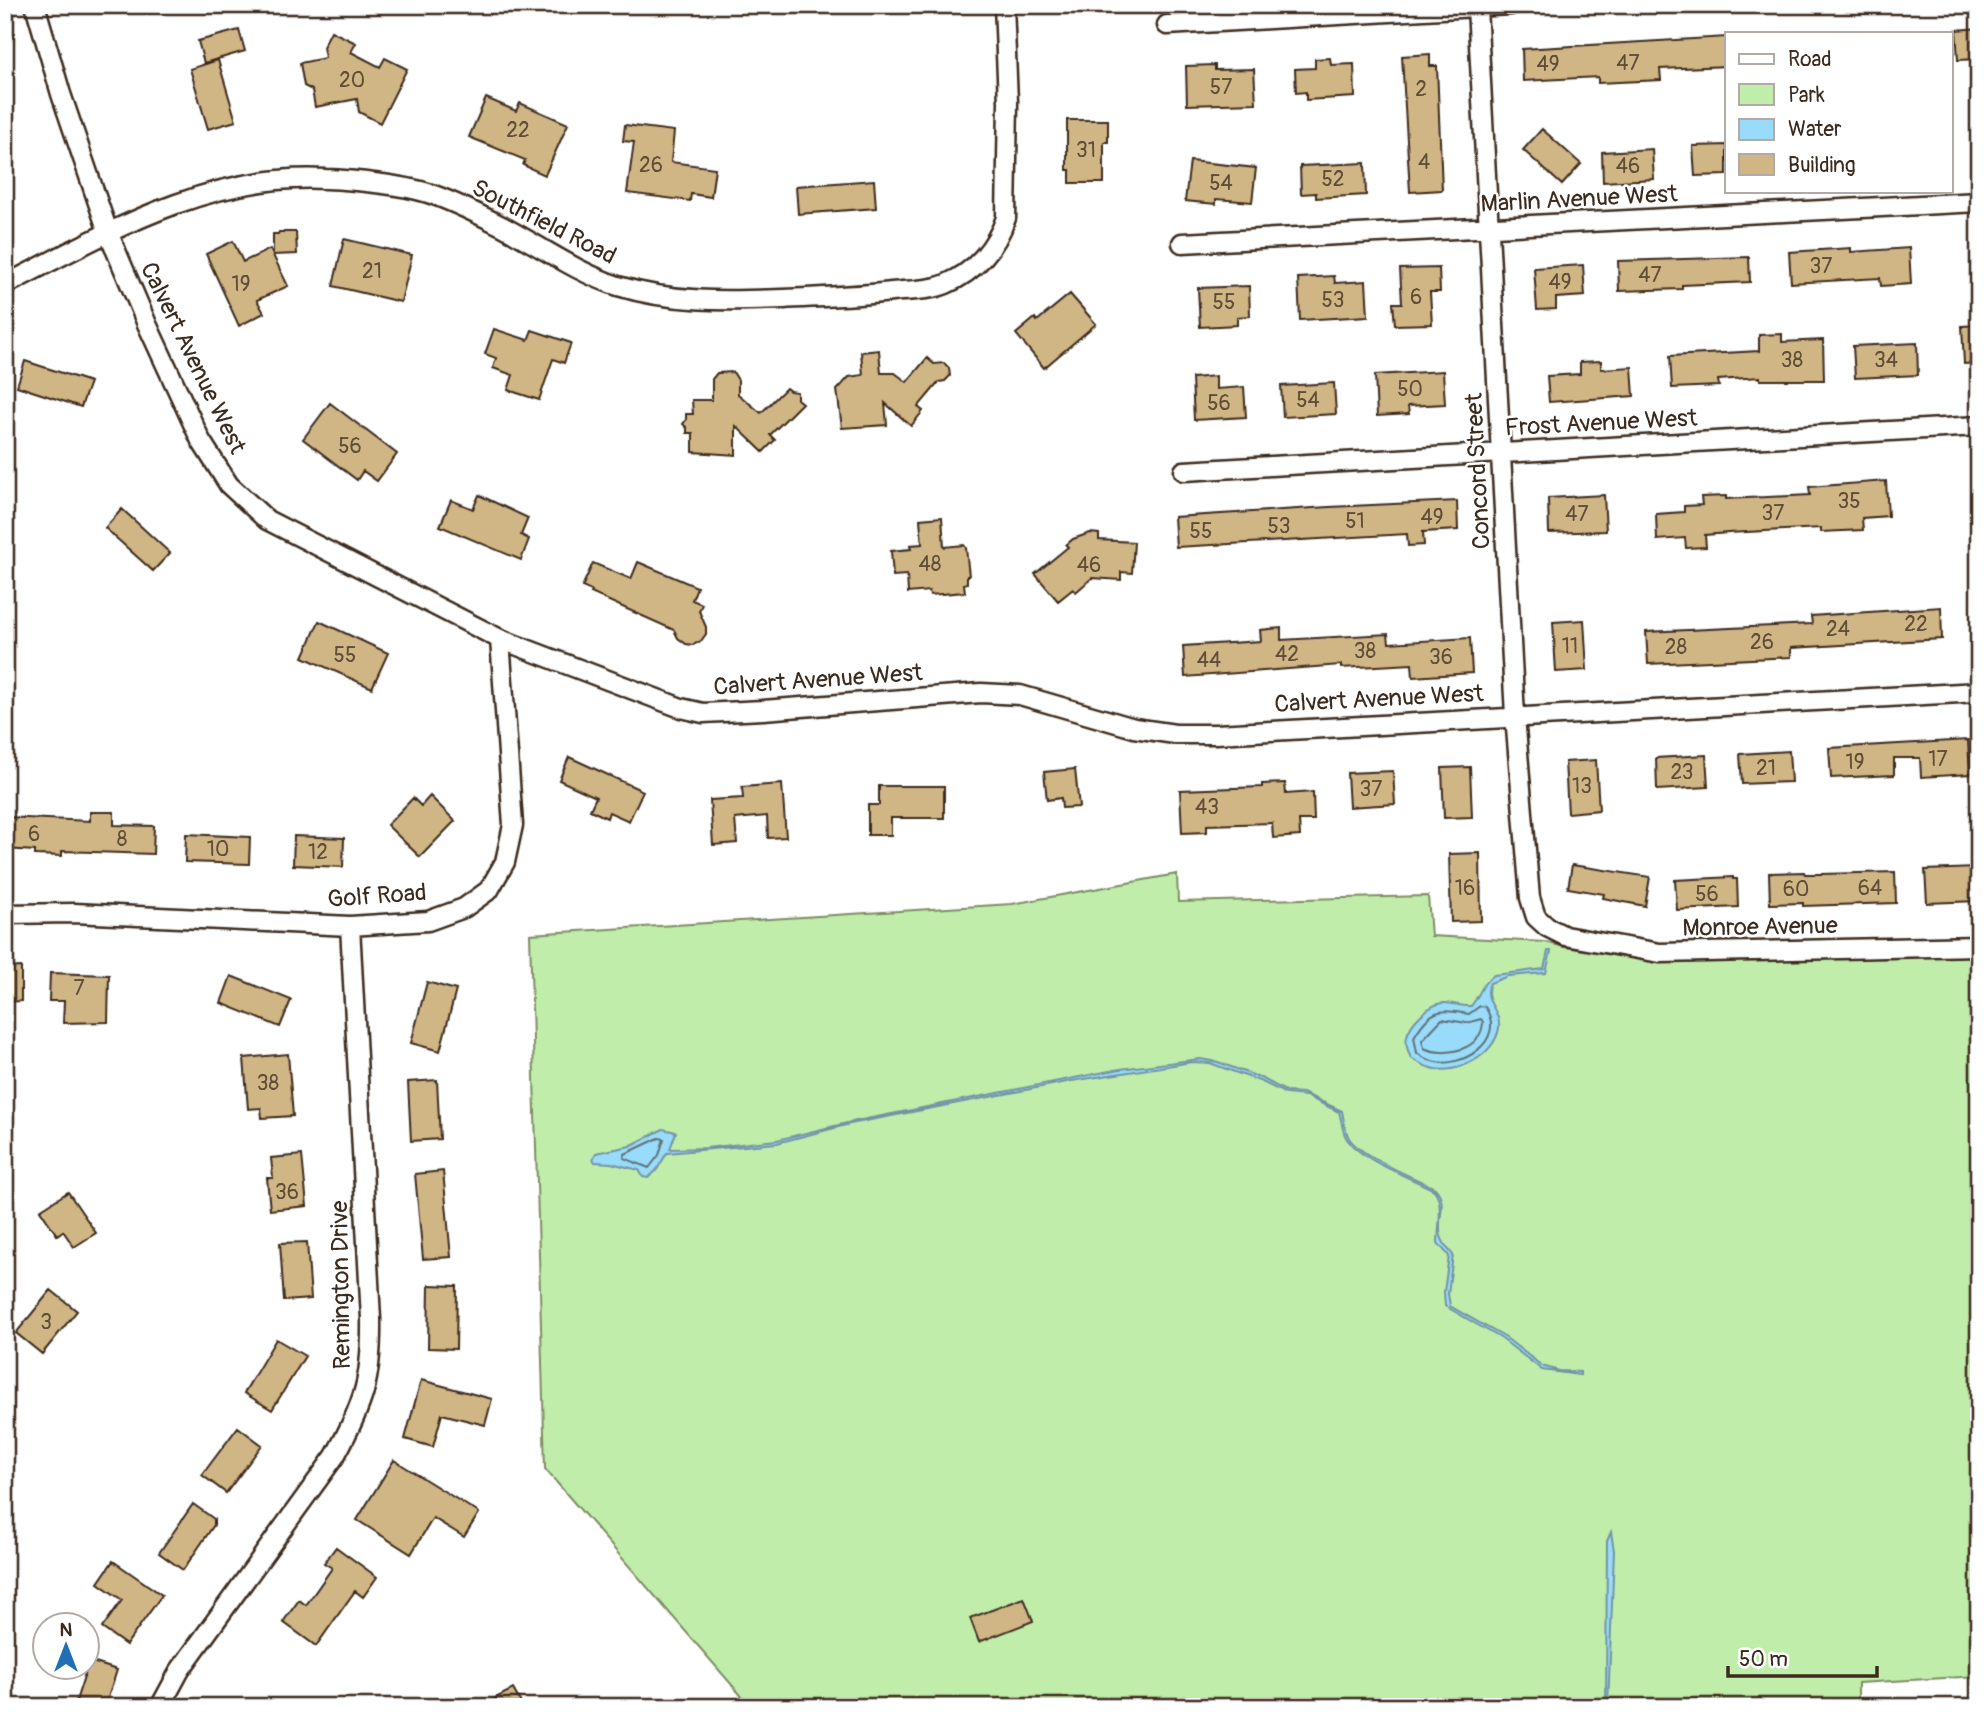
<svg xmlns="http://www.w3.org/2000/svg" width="1984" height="1712" viewBox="0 0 1984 1712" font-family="Pangolin,sans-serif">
<rect width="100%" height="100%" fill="#fff"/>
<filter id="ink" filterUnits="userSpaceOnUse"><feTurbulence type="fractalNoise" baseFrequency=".0143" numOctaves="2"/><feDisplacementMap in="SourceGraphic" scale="14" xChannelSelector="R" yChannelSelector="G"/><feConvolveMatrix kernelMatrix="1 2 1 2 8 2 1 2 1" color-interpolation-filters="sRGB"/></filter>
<g filter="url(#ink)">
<path fill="#c1edab" stroke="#7e8c64" stroke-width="2" d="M1177,874L1178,902L1428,896L1431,936L1545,942L1564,947L1679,955L1979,946V1676L1858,1683V1707H751L545,1469L530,934L1012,904Z"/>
<path fill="#98dbfa" stroke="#7394a2" stroke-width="2" d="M1548,951H1551L1546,973L1508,976L1490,983C1482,1001 1501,1010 1499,1028C1495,1055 1456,1076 1431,1068C1424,1066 1417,1062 1411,1058C1408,1052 1405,1044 1407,1036C1410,1023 1429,1004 1443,1003C1452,1002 1462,1007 1471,1006C1480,996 1482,981 1494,975L1544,969Z
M1200,1059L1218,1062L1263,1079L1287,1092L1303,1093L1342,1111C1344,1120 1344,1129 1349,1138C1361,1157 1414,1177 1435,1188C1449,1203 1436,1218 1441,1236C1443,1244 1448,1249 1453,1255L1448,1294L1450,1306L1506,1338L1542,1366L1559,1371L1580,1372V1375L1542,1370L1502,1339L1445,1306L1444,1292L1449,1256L1438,1243C1438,1227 1444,1201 1434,1190C1412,1178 1360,1160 1347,1139C1342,1132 1342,1121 1339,1112L1335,1110L1306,1096L1286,1094L1262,1082L1210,1063L1192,1062L1072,1081L850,1124L777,1143L667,1153L656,1171L648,1178L643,1177L639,1170L611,1163L595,1162L593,1159L596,1153L630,1146L663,1129L676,1132L670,1149L706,1148L777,1140L851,1122L1120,1069Z
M1611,1532L1614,1551L1608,1707H1606L1607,1541Z"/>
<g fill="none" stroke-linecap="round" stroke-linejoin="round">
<path stroke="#607176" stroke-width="2" d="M1480,1006L1485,1007C1508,1041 1460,1070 1432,1061C1427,1060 1421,1056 1417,1053L1414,1037C1431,1008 1439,1009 1469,1014Z
M1442,1019L1467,1023L1481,1019L1483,1022C1482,1050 1445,1058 1424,1048L1422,1040Z
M659,1138L664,1139L659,1155L649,1168L624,1158L625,1154Z"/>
</g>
<path fill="#d0b585" stroke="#3b2a1e" stroke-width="2" d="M1979,28V59L1958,60L1956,30Z
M239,30L245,51L204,63L198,41Z
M331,31L356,43L351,52L380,67L385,58L407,69L380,123L359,112L357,99L315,107L312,90L304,86L300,63L325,58L323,47Z
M1727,37V66L1660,69L1661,80L1598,83V77L1523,81L1522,49Z
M1430,54V66H1437L1442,190L1410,192L1402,56Z
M1330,58L1331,65L1354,64L1355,97L1306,100V92L1296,93L1295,69L1315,68V59Z
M218,60L236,121L208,129L190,69Z
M1215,65V70L1254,69L1256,103L1187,105L1186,66Z
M486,98L516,111L520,103L568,124L545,175L523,165L525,160L469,137Z
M1067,120H1108V142H1104V183H1070V170H1067Z
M625,125L674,131L671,162L715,168L711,197L691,194L690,201L627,193L634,142L623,141Z
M1542,129L1581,164L1562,185L1523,150Z
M1727,145V175L1695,176L1693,146Z
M1652,149L1654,179L1603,182L1602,152Z
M1190,161L1256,168L1252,202L1216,199V204L1185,201Z
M1365,163L1366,195L1316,198V193L1301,194L1300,166Z
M874,180L876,208L798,214L796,186Z
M279,232H296L297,254L273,255V234H278Z
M344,239L412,255L401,302L333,286Z
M233,241L243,262L270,249L288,286L257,300L264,313L239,326L206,254Z
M1851,248V252L1909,248L1911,284L1881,286L1880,278L1791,283L1789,252Z
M1749,257L1750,282L1682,285V289L1619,291L1618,261Z
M1583,265L1585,296L1556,298V309L1537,310L1534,268Z
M1439,268L1440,292H1430L1432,324L1395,325L1393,303H1402L1400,269Z
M1334,276L1335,283L1366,281L1368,316L1300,320L1298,278Z
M1249,286L1250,316L1237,317V325L1200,327L1198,288Z
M1070,294L1096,324L1044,368L1016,334L1035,318L1037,321Z
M1979,325V363L1964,364L1962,326Z
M494,329L528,340L532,330L571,343L564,363L553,359L539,400L508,390L513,375L493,368L496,358L485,354Z
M1782,334V342L1823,340L1824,380H1760V377L1718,380L1719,386L1672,388L1670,356L1759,351V335Z
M1917,343L1918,375L1855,378L1853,346Z
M879,350L881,373H895L907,382L927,358L934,364L944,363L949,368L950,376L945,381L939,382L918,407L923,411L911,426L885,403L887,425L842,428L837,390L849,377L863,375L861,352Z
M25,361L90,382L81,407L17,386Z
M1601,361V369L1632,367L1634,396L1549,402L1547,376L1580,374V362Z
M1443,371L1445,404L1408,406L1409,414L1377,416L1375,375Z
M733,372L738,380V394L761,413L786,388L790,391L797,392V399L802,403L770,435L775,440L763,452L736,426V455L693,452V433H687V428L683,424L686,420V414H693L692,400H712V379L717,373Z
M1216,376V389L1244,387L1246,417L1194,420L1192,378Z
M1334,383L1336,414L1283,417L1281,386Z
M330,403L397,454L377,481L363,471L357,480L303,439Z
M1886,481L1888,516L1862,518L1863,530L1821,532V528L1728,533L1705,535L1706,547L1686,548L1685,538L1657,540L1656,514L1684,512V506L1702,505L1701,497L1726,496V499L1810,495L1809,487Z
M479,495L528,518L521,535L529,539L521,560L440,526L451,500L473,509Z
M1604,495L1606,531L1549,533L1548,498Z
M1457,501L1458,530L1423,532L1424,545L1408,546L1407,534L1176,547L1174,517L1329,507Z
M122,509L170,553L153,571L105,528Z
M942,517L944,547L964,545L966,548L969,576H967V583L964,584L965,592L930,595L929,591L908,593L907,575L893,576L891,551L911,549L910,545L922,544L920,519Z
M1090,533L1099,534V540L1134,542L1132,573L1121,572V580L1092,578L1076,592L1073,589L1058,601L1035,574L1068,547L1066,545L1073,539Z
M638,562L697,587L692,600L702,604L699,611L706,627V634L701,641L693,645L686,644L678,638L674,630L591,593L592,591L582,587L593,563L631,579Z
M1941,607L1942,639L1791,648V657L1648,664L1646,632L1812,624L1811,616Z
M1584,620L1587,670L1556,672L1553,622Z
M319,621L388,653L372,688L303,657Z
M1281,628V640L1388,634L1389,643L1470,638L1472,673L1413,677L1412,664L1341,668V665L1185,677L1183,646L1261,641L1260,630Z
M1968,740L1970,774L1921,777L1920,758H1894V775L1831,778L1829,748Z
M1789,751L1791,782L1742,784L1740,754Z
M1706,755L1708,787L1657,790L1656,758Z
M569,757L643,791L629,821L609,812L607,818L590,810L596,797L559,780Z
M1596,760L1599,810L1568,813L1565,762Z
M1470,767L1472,817L1444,818L1442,768Z
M1075,769L1079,807L1062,808L1061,798L1047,800L1044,772Z
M1393,771L1395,804L1349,807L1347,773Z
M1285,783L1286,794L1313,792L1314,820H1299L1300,836L1273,838L1272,823L1207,825V832L1182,833L1180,790L1262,787V784Z
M782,784L786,837L768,838L767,816L735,819L737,843L713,845L710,800L743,798L742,787Z
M879,786H944V818H891V835H868V805H879Z
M430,796L455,821L420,857L387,825L413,798L421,806Z
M90,812H114V825L154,826L153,854L62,851V856L35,855V851L5,849V817L90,821Z
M186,834L250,837L249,864L185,862Z
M294,836L344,838L343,867L293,865Z
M1480,853L1481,921L1451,922L1449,854Z
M1572,865L1650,877L1645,906L1603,898L1604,894L1568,888Z
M1976,868L1978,901L1927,903L1925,870Z
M1804,872L1805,874H1821L1895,872L1896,903L1803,906V903L1770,904L1769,873Z
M1733,877V879H1737L1738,907L1677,910L1675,880Z
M21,967V1001L5,1002V968Z
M50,973L109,975L108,1022L63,1023L64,1001H49Z
M231,976L291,1000L280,1027L221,1003Z
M427,982L456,990L440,1051L411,1043Z
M288,1054L293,1116L262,1118L261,1108L248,1109L244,1058Z
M437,1080L440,1139L411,1141L408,1082Z
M302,1155L307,1206L270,1210L267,1178H273L271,1158Z
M443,1171L451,1257L423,1259L415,1174Z
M68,1192L96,1233L74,1247L63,1231L57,1235L40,1210Z
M307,1242L311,1299L284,1301L280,1243Z
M429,1285L457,1286L456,1349L428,1348Z
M51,1290L77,1311L42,1354L16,1333Z
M276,1339L305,1356L272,1410L244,1393Z
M421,1380L492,1399L485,1425L442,1414L433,1447L405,1439Z
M238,1427L262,1445L226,1493L202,1475Z
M394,1460L479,1513L464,1537L433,1518L411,1554L357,1520Z
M193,1504L214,1519V1525L183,1570L159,1553Z
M336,1547L377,1577L363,1597L355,1591L316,1646L283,1622L299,1600L306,1605L332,1568L324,1563Z
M113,1561L162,1595L126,1645L102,1628L122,1600L98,1583Z
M1024,1598L1033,1621L979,1642L970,1618Z
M89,1661L117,1670L105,1707H74Z
M513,1689L523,1707H478Z"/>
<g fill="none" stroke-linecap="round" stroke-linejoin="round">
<defs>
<path id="street" d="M35,5L61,94L108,232L147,324L201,441L229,485L267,520L500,639L681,708L703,713L763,710L981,693L1020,695L1134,728L1175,734H1216L1979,692
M1477,7L1515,716L1530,898L1536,917L1547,927L1565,936L1660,953L1979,946
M1167,25L1510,5
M1182,243L1979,202
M5,285C105,234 210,172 326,179C353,180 403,185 428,193C453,201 478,214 502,226C540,246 576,272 618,286C673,303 727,301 784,299C820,297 856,296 892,292C909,290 930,291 946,284C975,272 996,247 1006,218L1008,102L1004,5
M1184,471L1979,426
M5,914L74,913L350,926L428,921L464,908L489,890L505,862L513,825L500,639
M160,1707L180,1670L335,1456C364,1403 372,1379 371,1319L350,926"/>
</defs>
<use href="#street" stroke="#3b2a1e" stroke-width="23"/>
<use href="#street" stroke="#fff" stroke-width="18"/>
</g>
</g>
<g text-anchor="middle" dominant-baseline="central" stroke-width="5" stroke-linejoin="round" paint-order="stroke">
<g font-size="21" fill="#604d38">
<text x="1628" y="63">47</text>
<text x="1548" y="64">49</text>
<text x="352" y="80">20</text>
<text x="1221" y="87">57</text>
<text x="1421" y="89">2</text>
<text x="518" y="130">22</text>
<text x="1086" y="150">31</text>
<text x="1424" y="162">4</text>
<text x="651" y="165">26</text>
<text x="1628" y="166">46</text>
<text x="1333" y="179">52</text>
<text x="1221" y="183">54</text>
<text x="1821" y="266">37</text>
<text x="372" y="271">21</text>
<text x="1650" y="275">47</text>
<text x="1560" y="282">49</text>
<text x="241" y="284">19</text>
<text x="1416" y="297">6</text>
<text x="1333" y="300">53</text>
<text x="1224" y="302">55</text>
<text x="1792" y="360">38</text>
<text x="1886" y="360">34</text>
<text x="1410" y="389">50</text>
<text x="1308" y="400">54</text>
<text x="1219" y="403">56</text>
<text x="350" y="446">56</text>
<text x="1849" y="501">35</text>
<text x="1773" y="513">37</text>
<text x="1577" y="514">47</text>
<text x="1432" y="517">49</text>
<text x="1355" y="521">51</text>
<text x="1279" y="526">53</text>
<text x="1201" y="531">55</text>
<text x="930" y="564">48</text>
<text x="1089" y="565">46</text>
<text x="1916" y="624">22</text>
<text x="1838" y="629">24</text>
<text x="1762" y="642">26</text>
<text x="1570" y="646">11</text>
<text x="1676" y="647">28</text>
<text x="1365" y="651">38</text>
<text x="1287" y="654">42</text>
<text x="345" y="655">55</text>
<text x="1441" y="657">36</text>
<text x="1209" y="660">44</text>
<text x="1938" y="759">17</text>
<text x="1855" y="762">19</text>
<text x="1766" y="768">21</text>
<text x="1682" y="772">23</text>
<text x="1582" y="786">13</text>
<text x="1371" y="789">37</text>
<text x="1207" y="807">43</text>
<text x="34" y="834">6</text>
<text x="122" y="839">8</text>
<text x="218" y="849">10</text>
<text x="318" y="852">12</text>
<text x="1465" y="888">16</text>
<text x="1870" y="888">64</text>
<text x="1796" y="889">60</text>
<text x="1707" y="894">56</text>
<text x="79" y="988">7</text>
<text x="268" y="1083">38</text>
<text x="287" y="1192">36</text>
<text x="46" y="1322">3</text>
</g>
<g font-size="24" fill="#3b2a1e" stroke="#fff">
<text transform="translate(1579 199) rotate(-3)">Marlin Avenue West</text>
<text transform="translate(544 222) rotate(27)">Southfield Road</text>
<text transform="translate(193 358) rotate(64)">Calvert Avenue West</text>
<text transform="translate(1601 423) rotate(-3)">Frost Avenue West</text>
<text transform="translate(1478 471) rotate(-93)">Concord Street</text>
<text transform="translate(818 680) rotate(-4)">Calvert Avenue West</text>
<text transform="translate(1379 699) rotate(-3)">Calvert Avenue West</text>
<text transform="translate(377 896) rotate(-4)">Golf Road</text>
<text transform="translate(1760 927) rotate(-1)">Monroe Avenue</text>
<text transform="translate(341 1285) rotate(-91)">Remington Drive</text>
</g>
</g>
<rect width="1984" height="1712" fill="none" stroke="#fff" stroke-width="28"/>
<rect x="14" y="14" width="1956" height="1684" fill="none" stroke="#3b2a1e" stroke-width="2.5" filter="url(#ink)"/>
<rect x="1725" y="32" width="228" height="161" fill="#ffffff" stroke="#b1aaa5" stroke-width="2"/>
<rect x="1739" y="54" width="35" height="10" fill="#ffffff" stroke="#b1aaa5" stroke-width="2"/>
<text x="1788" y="66" font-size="21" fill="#3b2a1e">Road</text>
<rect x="1739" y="84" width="35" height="21" fill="#c1edab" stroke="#b1aaa5" stroke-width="2"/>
<text x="1788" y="102" font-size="21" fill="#3b2a1e">Park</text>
<rect x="1739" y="119" width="35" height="21" fill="#98dbfa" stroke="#b1aaa5" stroke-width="2"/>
<text x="1788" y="136" font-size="21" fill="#3b2a1e">Water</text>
<rect x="1739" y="154" width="35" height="21" fill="#d0b585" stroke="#b1aaa5" stroke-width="2"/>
<text x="1788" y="172" font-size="21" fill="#3b2a1e">Building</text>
<g transform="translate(66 1646)"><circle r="33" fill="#ffffff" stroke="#b1aaa5" stroke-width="2"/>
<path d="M0-5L12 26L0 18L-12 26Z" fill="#1f6fb2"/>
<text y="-10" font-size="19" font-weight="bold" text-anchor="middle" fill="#3b2a1e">N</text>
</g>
<path d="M1728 1666v10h149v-10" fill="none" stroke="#3b2a1e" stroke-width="3.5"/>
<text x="1739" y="1666" font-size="21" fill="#3b2a1e" stroke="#ffffff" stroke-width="5" paint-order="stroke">50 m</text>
</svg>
